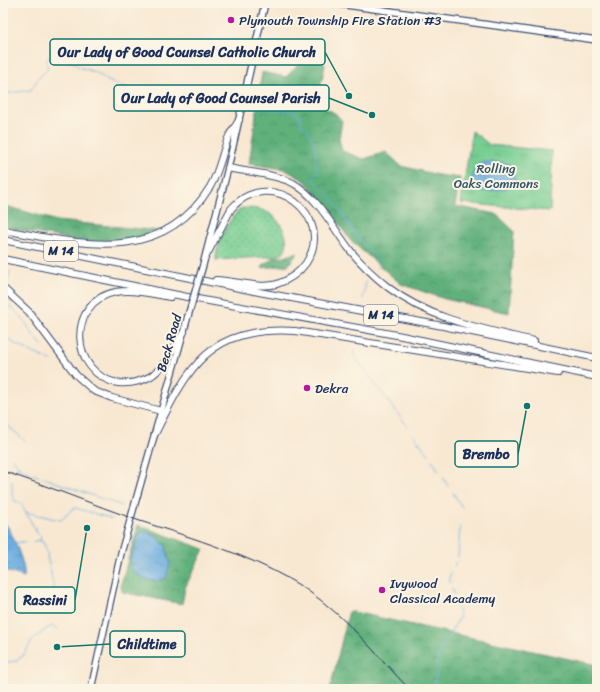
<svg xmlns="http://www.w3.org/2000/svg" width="600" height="692" viewBox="0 0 600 692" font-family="Sriracha,sans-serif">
<defs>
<pattern id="grass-dots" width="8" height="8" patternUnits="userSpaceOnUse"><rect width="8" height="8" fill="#77cd92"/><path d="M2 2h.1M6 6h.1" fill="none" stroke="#66b080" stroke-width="1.8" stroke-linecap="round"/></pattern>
<pattern id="forest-crowns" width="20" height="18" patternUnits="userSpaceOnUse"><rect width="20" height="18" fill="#61b07c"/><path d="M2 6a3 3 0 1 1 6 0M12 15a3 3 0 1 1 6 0" fill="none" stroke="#4f9069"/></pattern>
<pattern id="park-tufts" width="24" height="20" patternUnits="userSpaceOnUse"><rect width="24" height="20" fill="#77cd92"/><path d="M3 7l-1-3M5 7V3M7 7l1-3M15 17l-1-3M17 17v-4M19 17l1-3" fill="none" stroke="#66b080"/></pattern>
<pattern id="water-ripples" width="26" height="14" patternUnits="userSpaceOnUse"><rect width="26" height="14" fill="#6baddf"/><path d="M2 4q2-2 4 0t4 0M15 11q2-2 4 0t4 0" fill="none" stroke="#578db8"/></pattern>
</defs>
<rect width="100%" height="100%" fill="#fcf5e5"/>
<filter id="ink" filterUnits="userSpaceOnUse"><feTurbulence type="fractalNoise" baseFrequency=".025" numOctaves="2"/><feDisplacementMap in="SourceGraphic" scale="8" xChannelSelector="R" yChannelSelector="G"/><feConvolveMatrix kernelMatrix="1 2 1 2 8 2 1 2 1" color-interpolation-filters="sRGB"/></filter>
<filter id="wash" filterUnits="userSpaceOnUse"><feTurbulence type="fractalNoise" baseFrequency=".012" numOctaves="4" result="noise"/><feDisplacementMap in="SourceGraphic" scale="16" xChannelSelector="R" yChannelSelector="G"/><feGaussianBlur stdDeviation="0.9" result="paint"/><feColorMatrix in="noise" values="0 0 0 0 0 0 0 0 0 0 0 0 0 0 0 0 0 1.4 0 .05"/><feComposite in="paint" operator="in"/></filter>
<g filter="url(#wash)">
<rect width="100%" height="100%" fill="#f8e8d2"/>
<path fill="url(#grass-dots)" stroke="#497e78" d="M242,208C250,208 260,208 267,212C281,219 296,245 279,256L216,260C215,247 230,215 242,208Z"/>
<path fill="url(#forest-crowns)" stroke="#3e706d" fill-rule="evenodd" d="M309,53L321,56L325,66L319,92L322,106L336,114L342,121L339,139L342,151L364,159L386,152L401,166L438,175L460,178L455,206L496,214L514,231L509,313L445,299L401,284L350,240L328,208L305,181L284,169L249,164L262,72L286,77Z
M3,205L57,221L162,231L146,238L100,245L3,227Z
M294,253H298L288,265L262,268L263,265L273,258L285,257Z
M138,525L204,549L185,588L182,604L122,592L121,584ZM141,532C160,531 164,548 170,562L167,568L133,550Z
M349,611L597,665V689H330Z"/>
<path fill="url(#park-tufts)" stroke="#497e78" d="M472,131L490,145L552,151L550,211L461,203Z"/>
<path fill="url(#water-ripples)" stroke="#436e9e" d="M481,162H498L508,164C510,169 517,177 514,182C510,191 484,193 476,190C469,182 473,168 481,162Z
M4,522C11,528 27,569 24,577L3,570Z
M141,532H147L155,536L166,546L170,563L166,578C153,584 142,579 132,570L130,559Z"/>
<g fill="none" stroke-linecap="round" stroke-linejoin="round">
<path stroke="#6baddf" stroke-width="1" d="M3,94L31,90L39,77L48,69L46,61L50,56L73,62L79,67L97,73L108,81L131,91
M147,99L165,107L171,106L172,102C176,100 176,97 180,96C188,94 196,103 206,103
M256,107L293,112L300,116L301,124L307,129L313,141L316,153V164L318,171L313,176V179L332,199L357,237L380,263L378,268
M8,281L10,271
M363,299L366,282
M3,300C10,307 19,313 25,322C31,331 34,337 42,345
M6,337L15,344L51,361
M354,351V356L408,427
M6,423V352L5,345L8,300
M6,424L25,441
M412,433L429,455
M12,458L18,466L30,473L122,506
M432,460L439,471
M15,471L18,467
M443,478L448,486
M12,481V494L15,501L21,503L37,533L41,536L40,541L43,542L48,553L47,556L57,600L64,606
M453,493L462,507
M25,512L60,520C67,518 68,509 76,508L112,519
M14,544C23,540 31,543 40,540
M458,557L460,527
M454,567L456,562
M450,582L449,578L451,572
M452,588L454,594
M3,663L15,661L23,656L33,639L51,626L56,629L58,628
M439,689L435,683L439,651L460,617L455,600"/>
</g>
</g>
<g filter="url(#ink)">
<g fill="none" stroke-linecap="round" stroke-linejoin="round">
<defs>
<path id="major" d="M332,3L597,40
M203,265L228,168L265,3
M91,689L121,553L188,316"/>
<path id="highway" d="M228,168C247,172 276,174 293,183C318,197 333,228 350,250C361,264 375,277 389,288C431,320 484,329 534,341
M3,230C79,243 161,267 210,187C220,170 222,152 229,136C232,131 236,125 239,120
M3,240L259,292L443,326L597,358
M206,256L231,209C270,164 337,216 306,263C299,273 289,280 277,284C261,289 234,281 216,280
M3,259L192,298L402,336L597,377
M3,288L29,312L76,375L94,391L112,398L161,411
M170,297C153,294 134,289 116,292C66,301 70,375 118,383C130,384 141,382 151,376C166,366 173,347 184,332
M155,434C189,366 209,326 295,331L558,373"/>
</defs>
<use href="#major" stroke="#3c4b6f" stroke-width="8"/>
<use href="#highway" stroke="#3c4b6f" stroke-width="8"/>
<use href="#major" stroke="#fff" stroke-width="5.5"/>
<use href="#highway" stroke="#fff" stroke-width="6"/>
<path stroke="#1b2f5e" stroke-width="1" d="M3,471C48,486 92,504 137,520C195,539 255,556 307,590C346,617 377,655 409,689"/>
<defs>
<path id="major-bridge" d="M188,316L203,265"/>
</defs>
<use href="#major-bridge" stroke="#3c4b6f" stroke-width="8" stroke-linecap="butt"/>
<use href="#major-bridge" stroke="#fff" stroke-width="5.5"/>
</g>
</g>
<g fill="#b5179e" stroke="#fcf5e5" stroke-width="1.5">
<circle cx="231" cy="20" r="4"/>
<circle cx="307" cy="388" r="4"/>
<circle cx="382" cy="590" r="4"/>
</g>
<g text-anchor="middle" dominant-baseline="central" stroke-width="4" stroke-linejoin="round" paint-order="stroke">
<g fill="#fcf5e5" stroke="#5e6a86" stroke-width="1">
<rect x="44" y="241" width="34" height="20" rx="3"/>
<rect x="364" y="305" width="34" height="20" rx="3"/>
</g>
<g font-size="12" font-weight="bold" fill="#1b2f5e">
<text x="61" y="251">M 14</text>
<text x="381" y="315">M 14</text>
</g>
<g font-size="13" fill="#1b2f5e" stroke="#fcf5e5" text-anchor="start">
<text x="239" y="20">Plymouth Township Fire Station #3</text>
<text x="315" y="388">Dekra</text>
<text x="390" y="583">Ivywood<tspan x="390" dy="15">Classical Academy</tspan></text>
</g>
<g font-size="13" fill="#32566b" stroke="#fcf5e5">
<text x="496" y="168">Rolling<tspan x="496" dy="15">Oaks Commons</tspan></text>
</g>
<g font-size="13" fill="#1b2f5e" stroke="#fcf5e5">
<text transform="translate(169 343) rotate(-74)">Beck Road</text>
</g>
</g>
<path fill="none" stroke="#0f766e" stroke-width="1.5" d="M349 96L325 52M372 115L329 98M527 406L518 454M87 528L75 600M57 647L110 644"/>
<g fill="#0f766e" stroke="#fcf5e5" stroke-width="1.5">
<circle cx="349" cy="96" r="4"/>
<circle cx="372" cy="115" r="4"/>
<circle cx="527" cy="406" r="4"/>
<circle cx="87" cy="528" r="4"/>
<circle cx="57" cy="647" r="4"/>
</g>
<g fill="#fcf5e5" stroke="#0f766e" stroke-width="1.5">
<rect x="50" y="39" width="275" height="26" rx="4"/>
<rect x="114" y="85" width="215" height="26" rx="4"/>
<rect x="455" y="441" width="63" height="26" rx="4"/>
<rect x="15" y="587" width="60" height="26" rx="4"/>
<rect x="110" y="631" width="75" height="26" rx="4"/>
</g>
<g font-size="14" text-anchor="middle" font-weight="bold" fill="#1b2f5e">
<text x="187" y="57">Our Lady of Good Counsel Catholic Church</text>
<text x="221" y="103">Our Lady of Good Counsel Parish</text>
<text x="486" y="459">Brembo</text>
<text x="45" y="605">Rassini</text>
<text x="147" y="649">Childtime</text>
</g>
<rect width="600" height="692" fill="none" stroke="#fcf5e5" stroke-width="16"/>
</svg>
